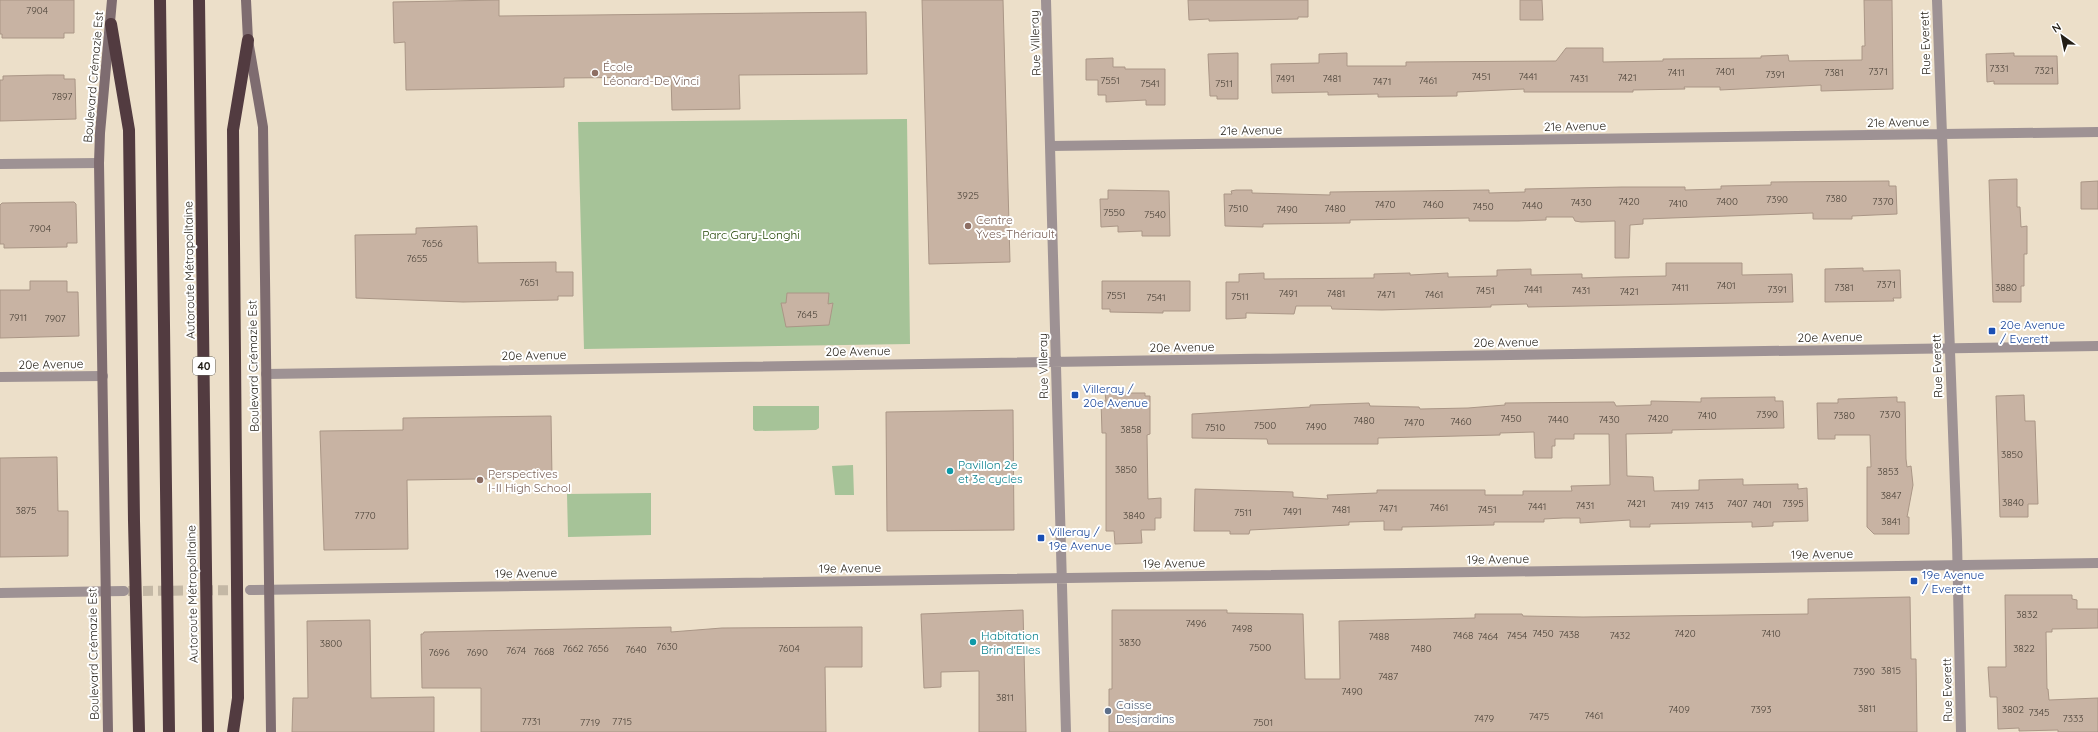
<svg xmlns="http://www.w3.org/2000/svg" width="2098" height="732" viewBox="0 0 2098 732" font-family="Quicksand,sans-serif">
<rect width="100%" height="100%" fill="#ecdfc9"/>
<path fill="#a6c398" d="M907,119L910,344L584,349L578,122Z
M753,406H819V428L816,430L755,431L753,429Z
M853,465L854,495H835L832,466Z
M651,493V535L568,537L567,494Z"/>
<path fill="#c8b3a3" stroke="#aa9686" d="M0,0H74V33H64V38H2V34H0Z
M499,0V16L866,12L867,74L739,75L740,109L672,110L671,77L564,78V87L406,90L405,42L394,43L393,2Z
M922,0H1003L1010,262L929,264Z
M1188,0H1308V17H1298V19L1209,21V19L1189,20Z
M1520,0H1542L1543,20H1520Z
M1864,0H1892L1893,89L1821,91V85L1720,90V87H1684L1685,89L1633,90V92H1524V89L1457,92V96L1378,97V94L1328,95V92L1272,93L1271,64L1319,63V54L1347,53V66H1406V62L1556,61L1566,48H1603V62L1663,61V59L1761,58V56L1788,55L1789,61L1862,60V46H1865Z
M1238,53V99H1217V96H1210L1208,54Z
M2014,53V56H2057L2058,84H1994V81L1987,82L1986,54Z
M1113,58V67H1125V69H1165V105H1146V100L1106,102V95H1098V80H1086V59Z
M48,75H64V79H75L76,119L0,121V80H3V76Z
M2017,179V207H2020L2021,227L2027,226V254H2024V286H2021V302H1993L1989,180Z
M1889,181V186H1896L1897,214L1852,216V219H1813V213L1643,219V224L1630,225L1629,258H1615V221L1581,222L1575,221L1573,217H1546V220L1518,221H1469V218L1350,220V223L1263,224V227L1225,226L1224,194H1232L1231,191L1236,190H1252V193L1330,195V192L1489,190V193L1525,192V189L1622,187H1685V190L1721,189V186L1771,185V182Z
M2098,181V209H2081V182Z
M1108,190L1169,191L1170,236H1142V231L1118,232V226L1101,227L1100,199H1108Z
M74,202L76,204L77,243H67V247L4,248V244H0V205L2,203Z
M477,226L478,263L556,262V272H573V296H558V300L463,302L356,298L355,235L416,234V228Z
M1666,263H1742V275L1792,274L1793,302L1528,307L1527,304L1491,305V307L1382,310L1332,309L1331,306H1296L1294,314L1246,313V318L1226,319V282H1239V274L1264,273V279L1374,278V274L1410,273V275L1448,273V277L1497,276V270L1531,269V275L1582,274V278L1616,277L1666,276Z
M1863,268V271L1900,270L1901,298H1893L1894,301L1825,302V269Z
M30,281H67V292H78L79,336L0,338V290H30Z
M1102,281H1190V311H1163V313L1110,312V309H1102Z
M787,293H829L828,304L833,303L829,325L786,327L781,303H786Z
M1105,393H1145V396H1150V434L1147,435L1148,499L1161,498V518H1155V530H1141L1142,543L1115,544L1114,531H1106V433H1102L1101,401H1106Z
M2024,395L2025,421H2035L2038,504H2028V517H2000L1996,396Z
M1775,397V401H1783L1784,428L1672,430V433L1626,434L1627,476L1653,477L1654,491L1699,490V480L1743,479V485L1798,484V489L1807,488L1808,521L1773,522V526L1752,527V522L1650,524V527H1630V520L1580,523V518H1563L1544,519V522H1494V525L1402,527V530H1384V521L1349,522V525L1250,530L1249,534H1230V531H1194L1195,489L1293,492V497L1328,499L1327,495L1377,493V490H1485V495H1523V491H1572L1571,486L1610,485L1609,434H1574V439H1555V446H1552V458H1535L1534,432L1500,433V435L1378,438V444H1268L1267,439L1192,438V414L1310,407V405L1369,403L1370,406L1419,407L1420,409L1468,408L1505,405V403L1614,402L1616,406L1651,405V401L1701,402V398Z
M1897,397V402H1905L1906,459L1907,467L1911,466L1913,485L1907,517H1909V534H1874L1867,527V467H1871L1870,435H1835V439H1818L1817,403H1838V399Z
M1013,410L1014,530L887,531L886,412Z
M551,416L552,478L407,480L408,549L324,550L320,431L403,430V418Z
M57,457L58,511H68V556L0,557V458Z
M2005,595H2072V599L2077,600V609H2098V628L2052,629V632H2046L2047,689H2048L2049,700L2098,698V732H2058V730L2019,731V728L1998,729L1997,697H1990L1988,667H2006Z
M1910,597L1911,659H1916L1917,732H1109V689H1112V610H1227V613L1303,614L1305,679H1340L1339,621L1475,618V614H1522L1523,616L1583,617L1808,614V599Z
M1023,610L1026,732H979V671L941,672V687L924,688L921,614Z
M370,620L371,698L434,697V732H292L293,698H308L307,621Z
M671,627V632L722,628L862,627V667H825L826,732H481V688H422L421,634H423L424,632Z"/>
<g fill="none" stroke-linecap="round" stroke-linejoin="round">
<path stroke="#c4b8a5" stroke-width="10" stroke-dasharray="10 5" stroke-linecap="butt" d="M128,591L250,590"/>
<path stroke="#9e9294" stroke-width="10" d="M1046,0L1066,732
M1937,0L1957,540L1961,732
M1051,146L2098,132
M0,164L99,163
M266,374L2098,346
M0,377L103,376
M250,590L2098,563
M0,593L124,591"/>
<path stroke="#7e6c70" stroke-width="10" d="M246,0L248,40L263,127L271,732
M108,732L99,163L100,133L112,0"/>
<path stroke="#523b40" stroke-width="12" d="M160,0L169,732
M199,0L208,732
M111,24L129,130L134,521L139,732
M233,732L238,698L233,130L248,40"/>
</g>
<g fill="#8d6e63" stroke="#fff" stroke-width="1.5">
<circle cx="595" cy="73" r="4"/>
<circle cx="968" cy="226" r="4"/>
<circle cx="480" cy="480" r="4"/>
</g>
<g fill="#1a4fb4" stroke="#fff" stroke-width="1.5">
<rect x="1988" y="327" width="8" height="8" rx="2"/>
<rect x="1071" y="391" width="8" height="8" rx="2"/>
<rect x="1037" y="534" width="8" height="8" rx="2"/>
<rect x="1910" y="577" width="8" height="8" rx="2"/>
</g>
<g fill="#0f9aa8" stroke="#fff" stroke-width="1.5">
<circle cx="950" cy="471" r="4"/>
<circle cx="973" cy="642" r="4"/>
</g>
<circle fill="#5c6f8a" stroke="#fff" stroke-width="1.5" cx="1108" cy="711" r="4"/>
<g text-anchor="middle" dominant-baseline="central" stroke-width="4" stroke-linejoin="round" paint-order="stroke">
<g font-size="10" fill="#4c4339">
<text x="37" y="10">7904</text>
<text x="1999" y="68">7331</text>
<text x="2044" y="70">7321</text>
<text x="1725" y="71">7401</text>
<text x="1878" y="71">7371</text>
<text x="1676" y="72">7411</text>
<text x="1834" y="72">7381</text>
<text x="1775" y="74">7391</text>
<text x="1481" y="76">7451</text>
<text x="1528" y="76">7441</text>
<text x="1627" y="77">7421</text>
<text x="1285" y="78">7491</text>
<text x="1332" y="78">7481</text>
<text x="1579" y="78">7431</text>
<text x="1110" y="80">7551</text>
<text x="1428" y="80">7461</text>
<text x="1382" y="81">7471</text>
<text x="1150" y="83">7541</text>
<text x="1224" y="83">7511</text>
<text x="62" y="96">7897</text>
<text x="968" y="195">3925</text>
<text x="1836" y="198">7380</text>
<text x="1777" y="199">7390</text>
<text x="1629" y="201">7420</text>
<text x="1727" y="201">7400</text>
<text x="1883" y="201">7370</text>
<text x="1581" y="202">7430</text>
<text x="1678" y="203">7410</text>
<text x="1385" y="204">7470</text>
<text x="1433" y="204">7460</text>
<text x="1532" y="205">7440</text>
<text x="1483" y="206">7450</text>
<text x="1238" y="208">7510</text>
<text x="1335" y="208">7480</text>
<text x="1287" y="209">7490</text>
<text x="1114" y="212">7550</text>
<text x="1155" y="214">7540</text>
<text x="40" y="228">7904</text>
<text x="432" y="243">7656</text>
<text x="417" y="258">7655</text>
<text x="529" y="282">7651</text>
<text x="1886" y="284">7371</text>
<text x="1726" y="285">7401</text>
<text x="1680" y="287">7411</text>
<text x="1844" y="287">7381</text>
<text x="2006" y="287">3880</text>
<text x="1533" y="289">7441</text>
<text x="1777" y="289">7391</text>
<text x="1485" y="290">7451</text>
<text x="1581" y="290">7431</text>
<text x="1629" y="291">7421</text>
<text x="1288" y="293">7491</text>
<text x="1336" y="293">7481</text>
<text x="1386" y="294">7471</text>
<text x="1434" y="294">7461</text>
<text x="1116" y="295">7551</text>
<text x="1240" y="296">7511</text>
<text x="1156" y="297">7541</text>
<text x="807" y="314">7645</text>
<text x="18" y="317">7911</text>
<text x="55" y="318">7907</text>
<text x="1767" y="414">7390</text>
<text x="1890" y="414">7370</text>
<text x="1707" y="415">7410</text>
<text x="1844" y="415">7380</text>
<text x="1511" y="418">7450</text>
<text x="1658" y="418">7420</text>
<text x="1558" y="419">7440</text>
<text x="1609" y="419">7430</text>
<text x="1364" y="420">7480</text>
<text x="1461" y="421">7460</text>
<text x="1414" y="422">7470</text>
<text x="1265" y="425">7500</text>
<text x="1316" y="426">7490</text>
<text x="1215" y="427">7510</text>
<text x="1131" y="429">3858</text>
<text x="2012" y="454">3850</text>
<text x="1126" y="469">3850</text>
<text x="1888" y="471">3853</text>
<text x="1891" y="495">3847</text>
<text x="2013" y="502">3840</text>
<text x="1636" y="503">7421</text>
<text x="1737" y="503">7407</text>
<text x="1793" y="503">7395</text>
<text x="1762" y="504">7401</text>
<text x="1585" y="505">7431</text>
<text x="1680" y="505">7419</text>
<text x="1704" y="505">7413</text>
<text x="1537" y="506">7441</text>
<text x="1439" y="507">7461</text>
<text x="1388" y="508">7471</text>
<text x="1341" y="509">7481</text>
<text x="1487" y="509">7451</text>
<text x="26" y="510">3875</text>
<text x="1292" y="511">7491</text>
<text x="1243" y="512">7511</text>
<text x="365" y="515">7770</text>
<text x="1134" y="515">3840</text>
<text x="1891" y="521">3841</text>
<text x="2027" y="614">3832</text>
<text x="1196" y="623">7496</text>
<text x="1242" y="628">7498</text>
<text x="1543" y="633">7450</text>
<text x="1685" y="633">7420</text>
<text x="1771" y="633">7410</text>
<text x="1569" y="634">7438</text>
<text x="1463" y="635">7468</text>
<text x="1517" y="635">7454</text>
<text x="1620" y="635">7432</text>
<text x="1379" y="636">7488</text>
<text x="1488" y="636">7464</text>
<text x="1130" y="642">3830</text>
<text x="331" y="643">3800</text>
<text x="667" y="646">7630</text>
<text x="1260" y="647">7500</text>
<text x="573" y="648">7662</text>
<text x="598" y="648">7656</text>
<text x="789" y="648">7604</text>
<text x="1421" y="648">7480</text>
<text x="2024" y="648">3822</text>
<text x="636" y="649">7640</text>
<text x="516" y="650">7674</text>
<text x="544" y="651">7668</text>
<text x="439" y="652">7696</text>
<text x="477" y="652">7690</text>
<text x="1891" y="670">3815</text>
<text x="1864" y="671">7390</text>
<text x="1388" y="676">7487</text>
<text x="1352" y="691">7490</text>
<text x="1005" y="697">3811</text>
<text x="1867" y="708">3811</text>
<text x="1679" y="709">7409</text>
<text x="1761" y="709">7393</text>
<text x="2013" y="709">3802</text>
<text x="2039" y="712">7345</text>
<text x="1594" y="715">7461</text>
<text x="1539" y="716">7475</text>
<text x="1484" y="718">7479</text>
<text x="2073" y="718">7333</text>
<text x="531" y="721">7731</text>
<text x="622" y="721">7715</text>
<text x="590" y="722">7719</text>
<text x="1263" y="722">7501</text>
</g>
<rect fill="#fff" stroke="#65625c" stroke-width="1" x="193" y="357" width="22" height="18" rx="3"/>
<g font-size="11" font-weight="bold" fill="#231e16">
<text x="204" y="366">40</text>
</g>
<g font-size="12" fill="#231e16" stroke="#fff">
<text transform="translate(1035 43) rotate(-92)">Rue Villeray</text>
<text transform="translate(1925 43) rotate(-92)">Rue Everett</text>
<text transform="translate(93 77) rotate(-85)">Boulevard Crémazie Est</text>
<text transform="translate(1898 122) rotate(-1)">21e Avenue</text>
<text transform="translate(1575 126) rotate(-1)">21e Avenue</text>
<text transform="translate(1251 130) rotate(-1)">21e Avenue</text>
<text transform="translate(189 270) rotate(-91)">Autoroute Métropolitaine</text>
<text transform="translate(1830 337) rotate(-1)">20e Avenue</text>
<text transform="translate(1506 342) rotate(-1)">20e Avenue</text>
<text transform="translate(1182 347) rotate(-1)">20e Avenue</text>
<text transform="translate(858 351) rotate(-1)">20e Avenue</text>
<text transform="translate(534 355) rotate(-1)">20e Avenue</text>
<text transform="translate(51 364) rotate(-1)">20e Avenue</text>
<text transform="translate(253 366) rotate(-91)">Boulevard Crémazie Est</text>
<text transform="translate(1043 366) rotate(-91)">Rue Villeray</text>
<text transform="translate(1937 366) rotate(-92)">Rue Everett</text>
<text transform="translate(1822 554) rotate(-1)">19e Avenue</text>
<text transform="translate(1498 559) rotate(-1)">19e Avenue</text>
<text transform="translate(1174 563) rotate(-1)">19e Avenue</text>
<text transform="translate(850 568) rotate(-1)">19e Avenue</text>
<text transform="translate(526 573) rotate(-1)">19e Avenue</text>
<text transform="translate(192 594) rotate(-91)">Autoroute Métropolitaine</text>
<text transform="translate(93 654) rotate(-91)">Boulevard Crémazie Est</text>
<text transform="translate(1947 690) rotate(-91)">Rue Everett</text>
</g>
<g font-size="12" fill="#785e54" stroke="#fff" text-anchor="start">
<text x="603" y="66">École<tspan x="603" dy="14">Léonard-De Vinci</tspan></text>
<text x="976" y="219">Centre<tspan x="976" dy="14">Yves-Thériault</tspan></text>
<text x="488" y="473">Perspectives<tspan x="488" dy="14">I-II High School</tspan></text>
</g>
<g font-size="12" fill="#1f4301" stroke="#fff">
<text x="751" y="234">Parc Gary-Longhi</text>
</g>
<g font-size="12" fill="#164399" stroke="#fff" text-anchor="start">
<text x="2000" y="324">20e Avenue<tspan x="2000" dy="14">/ Everett</tspan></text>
<text x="1083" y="388">Villeray /<tspan x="1083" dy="14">20e Avenue</tspan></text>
<text x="1049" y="531">Villeray /<tspan x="1049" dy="14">19e Avenue</tspan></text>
<text x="1922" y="574">19e Avenue<tspan x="1922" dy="14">/ Everett</tspan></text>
</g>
<g font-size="12" fill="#0d838f" stroke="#fff" text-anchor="start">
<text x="958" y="464">Pavillon 2e<tspan x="958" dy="14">et 3e cycles</tspan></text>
<text x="981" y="635">Habitation<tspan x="981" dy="14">Brin d'Elles</tspan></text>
</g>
<g font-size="12" fill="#4e5e75" stroke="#fff" text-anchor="start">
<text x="1116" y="704">Caisse<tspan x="1116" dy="14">Desjardins</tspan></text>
</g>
</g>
<g transform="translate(2062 36) rotate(327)" stroke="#ffffff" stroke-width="3" paint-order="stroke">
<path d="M0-3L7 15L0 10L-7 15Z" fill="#231e16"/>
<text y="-6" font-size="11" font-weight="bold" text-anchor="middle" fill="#231e16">N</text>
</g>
</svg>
